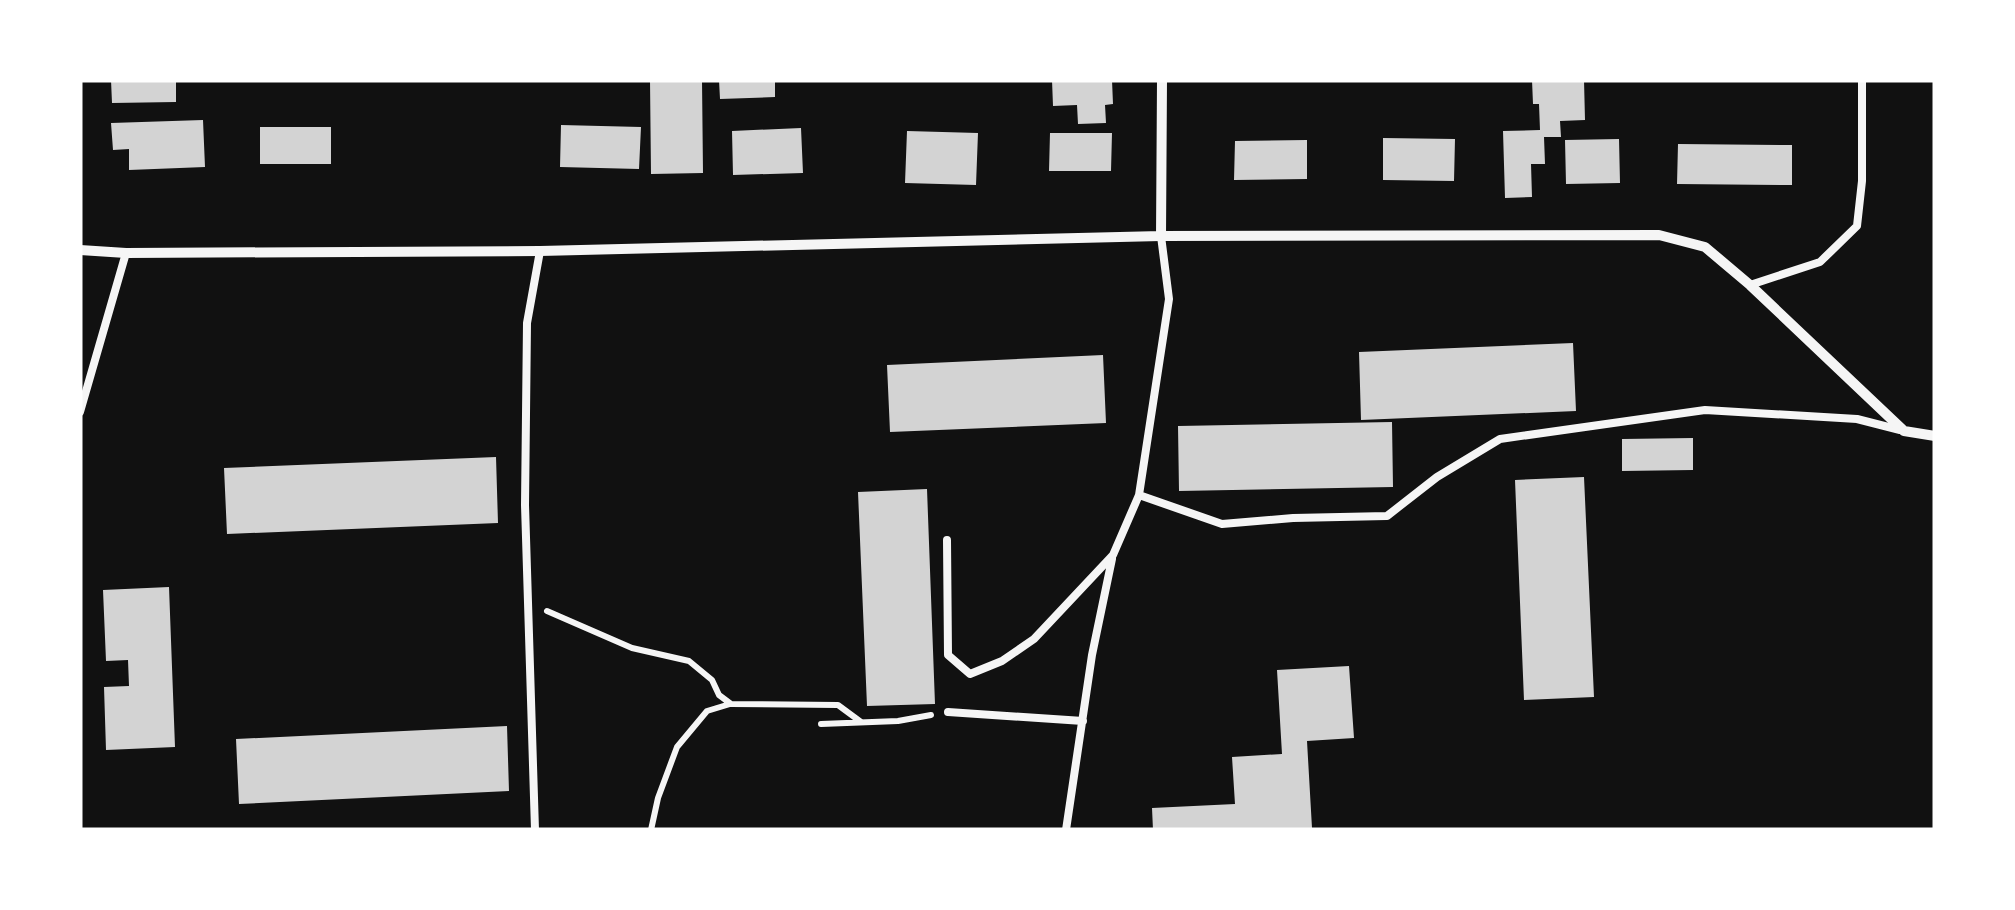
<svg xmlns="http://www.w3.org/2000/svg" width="2015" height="910" viewBox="0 0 2015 910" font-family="Commissioner,sans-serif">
<rect width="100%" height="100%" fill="#111"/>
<path fill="#d3d3d3" d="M111,80H176V102L112,103Z
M650,80H702L703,173L651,174Z
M719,80H775V97L720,99Z
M1052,80H1112L1113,104L1105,105L1106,123L1078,124L1077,105L1053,106Z
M1532,80H1584L1585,120L1560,121L1561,137H1544L1545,164H1531L1532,197L1505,198L1503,131L1540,130L1539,104H1533Z
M203,120L205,167L129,170V149L113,150L111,123Z
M561,125L641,127L639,169L560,167Z
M260,127H331V164H260Z
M801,128L803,173L733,175L732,131Z
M907,131L978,133L976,185L905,183Z
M1050,133H1112L1111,171H1049Z
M1383,138L1455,139L1454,181L1383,180Z
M1619,139L1620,183L1566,184L1565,140Z
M1307,140V179L1234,180L1235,141Z
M1678,144L1792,145V185L1677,184Z
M1573,343L1576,411L1361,420L1359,352Z
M1103,355L1106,423L890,432L887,365Z
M1392,422L1393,487L1179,491L1178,426Z
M1693,438V470L1622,471V439Z
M496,457L498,523L227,534L224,468Z
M1584,477L1594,697L1524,700L1515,480Z
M927,489L935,704L867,706L858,492Z
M169,587L175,747L106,750L104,687L129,686L128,660L106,661L103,590Z
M1349,666L1354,738L1307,741L1312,828L1153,830L1152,808L1235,804L1232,757L1282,754L1277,670Z
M507,726L509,791L239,804L236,739Z"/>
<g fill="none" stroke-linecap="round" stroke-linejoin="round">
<path stroke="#f5f5f5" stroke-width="6" d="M547,611L632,648L689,661L712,680L719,695L731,704L838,705L861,722
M821,724L898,721L931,715
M651,830L658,798L677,747L707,711L730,704"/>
<path stroke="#f5f5f5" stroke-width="8" d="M1750,285L1820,262L1857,226L1862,181V80
M80,412L126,253
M1139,495L1169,299L1161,236
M947,540L948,655L970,674L1002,661L1034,639L1113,555L1139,495L1222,524L1293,518L1387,516L1437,477L1500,439L1705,410L1857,419L1900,430
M948,712L1083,721
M535,830L525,505L527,323L540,251
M1066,830L1092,655L1112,559"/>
<path stroke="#f5f5f5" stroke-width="10" d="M1161,236L1162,80
M80,250L126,253L540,251L1161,236L1659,235L1705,247L1750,285L1904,431L1935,436"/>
</g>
<rect width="2015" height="910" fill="none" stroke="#ffffff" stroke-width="165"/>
</svg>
